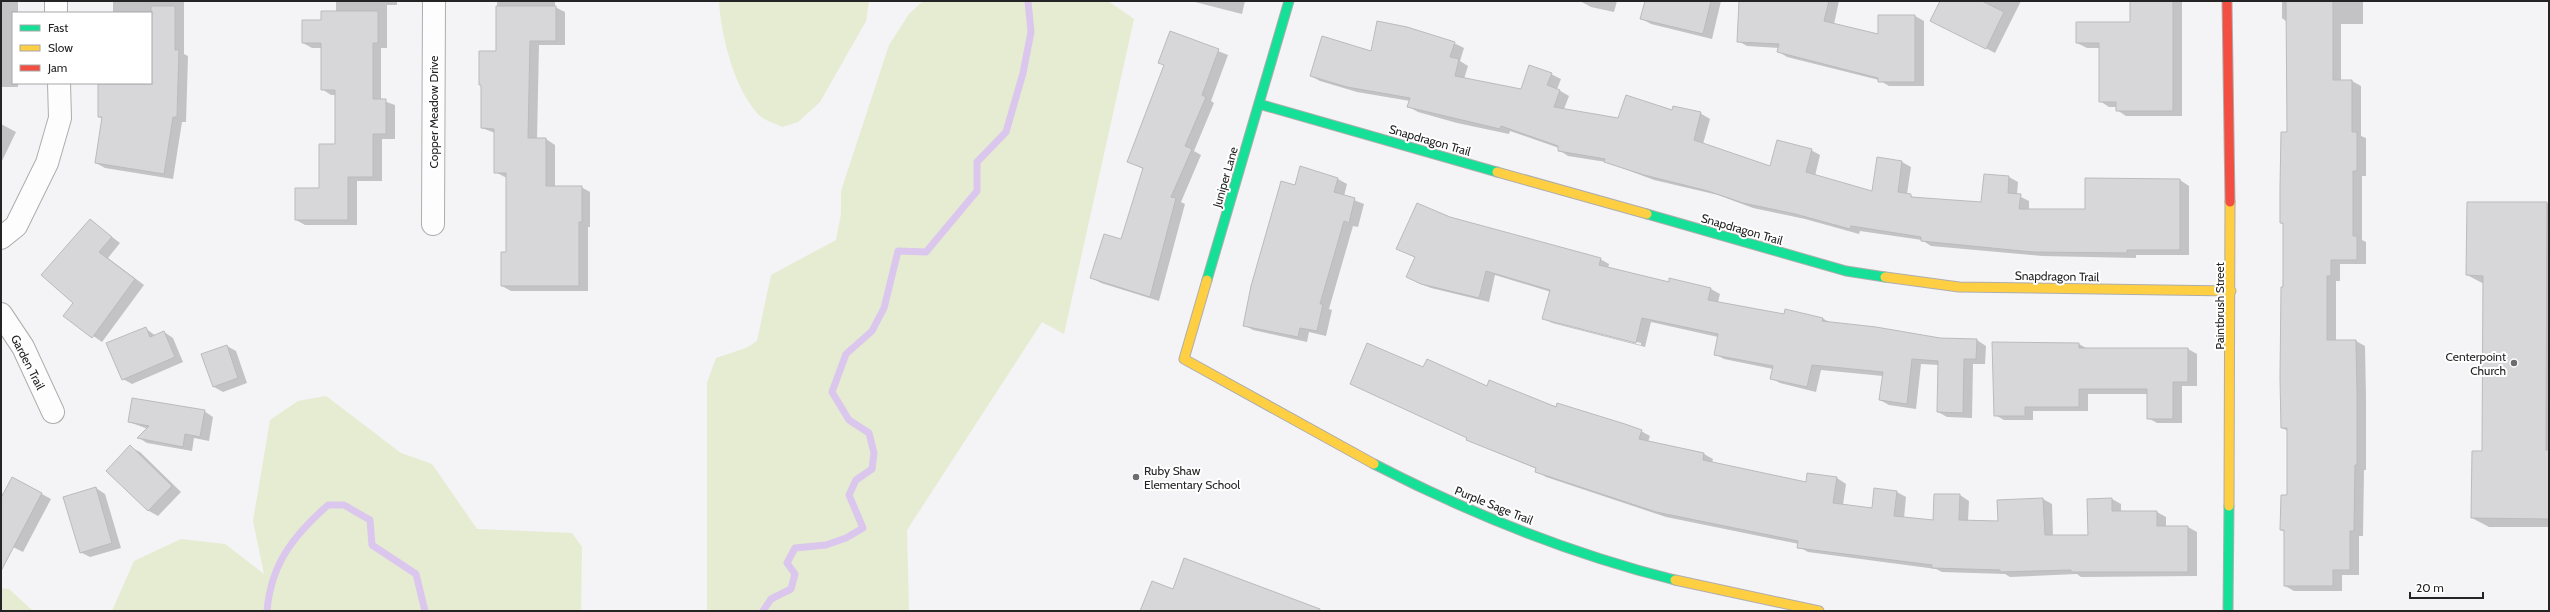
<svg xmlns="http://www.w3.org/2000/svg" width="2550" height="612" viewBox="0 0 2550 612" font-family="Cabin,sans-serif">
<rect width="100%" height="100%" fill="#f4f3f5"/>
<path fill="#e5ecd1" d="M719,1H869L866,21L820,102L798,122L782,127C775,123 763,120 758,114C734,88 721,36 719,1Z
M923,1H1108L1134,19L1064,334L1042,322L907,530L909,611H707V383L716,358L746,348L757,341L771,275L836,240L841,214V191L889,45L909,14Z
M326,396L401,453L432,464L477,529L572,533L582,547L581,611H112L134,561L181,539L225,544L264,574L253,521L270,420L298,401Z
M1,588L9,589L33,611H1Z"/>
<path fill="#0003" fill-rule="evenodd" d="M1,1H18V13H13V83H18V87H1Z
M113,1H184V54L188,56L186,122H182L173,179L105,168L96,163L103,119L99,117V83H151V13H113Z
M336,1H397V5H387V48H381V100L395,105V139H382V181H357V225H305L296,220L320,189L336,145V95H331L322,89V48H312L303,43L322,21L336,12Z
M497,1H555V7L565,12V45H539L537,139H546L555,145V187H581L590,192V227H588V291H511L502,286L507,253V178L495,172V133L482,128L480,52H497Z
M1191,1H1245L1242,14Z
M1617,1L1614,12L1591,7L1582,2Z
M1647,1H1721L1712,39L1651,24L1642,19Z
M1740,1H1839L1834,24L1879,35V16H1915L1924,21V86H1889L1879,80L1787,57L1778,51L1779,48L1747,46L1738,41Z
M1941,1H2021L1995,53L1941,25Z
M2131,1H2182V116H2126L2117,110V107H2109L2100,101V48H2087L2077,43L2131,23Z
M2282,1H2363V24H2341V81H2352L2361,86V136L2366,138V176H2362V240L2366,242V264H2340V281H2336V341H2356L2365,346L2366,397V470H2364L2363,536H2359V575H2342V591H2294L2285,586V532L2281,530L2288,496V431L2282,428L2281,378L2284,225L2281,223L2288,133L2287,22L2282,18Z
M1170,32L1228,55L1211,101L1214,103L1194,151L1201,155L1181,202L1185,204L1159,301L1101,283L1092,278L1122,241L1143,169L1128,161L1165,66Z
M1454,43L1464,48L1460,61L1468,66L1464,79L1522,91L1551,74L1561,79L1557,89L1569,96L1564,109L1619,119L1673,111L1700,113L1710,119L1703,144L1771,168L1811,150L1820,155L1815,176L1873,192L1902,162L1911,167L1907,194L1917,199L1982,203L1985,175L2009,177L2018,182L2017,195L2029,201V210H2086L2180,180L2189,186V255H2136V258L2042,256L1931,246L1922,240L1860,231L1859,234L1805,219L1753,208L1718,195L1654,180L1606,162L1568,156L1559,150V148L1510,131L1509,134L1457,123L1418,112L1409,107L1410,101L1357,92L1320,81L1311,76L1371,52Z
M1,124L16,132L1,163Z
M1301,168L1338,179L1347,184L1344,196L1364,204L1358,227L1353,226L1329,309L1332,310L1326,336L1309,332L1307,342L1253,330L1244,325Z
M2547,203L2549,204V527H2489L2472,518L2483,452L2484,284L2467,275Z
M1449,218L1600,259L1609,264L1608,268L1669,283L1711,289L1720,294L1718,302L1785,315L1822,318L1831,323L1940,339L1977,340L1986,346L1985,364H1973L1972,418L1947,417L1938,412L1939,365L1921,364L1916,409L1889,405L1880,400L1883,376L1821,370L1816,392L1780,383L1771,378L1773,369L1724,359L1715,354L1718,337L1651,322L1645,347L1552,323L1543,318L1551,292L1495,275L1489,302L1431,288L1416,282V258L1397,248ZM1552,320L1641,343V345L1552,322Z
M90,220L120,243L108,258L144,285L102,342L64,316L74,303Z
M145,328L156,336L164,332L173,338L183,362L132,384L123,379Z
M2079,344L2088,349H2188L2197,354V386H2182V423H2157L2148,418V394H2088V411H2033V420H2004L1995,415Z
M227,346L236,351L247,383L223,392L214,387Z
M1424,368L1641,431L1650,436L1648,442L1704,454L1713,459L1712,463L1807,483L1837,478L1846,484L1843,505L1873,509L1875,489L1897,492L1906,497L1904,518L1934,521L1960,495L1969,501L1968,521L1999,522L1998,501L2043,499L2052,504L2053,536H2089L2112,499L2121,504V512H2157L2166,517V527H2188L2197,532V576L2081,577L2077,574L2010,577L2005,574L1942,572L1936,569L1808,552L1799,547V544L1666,517L1546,477L1537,471V469L1467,440Z
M204,411L213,417L209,441L194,438L192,451L147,443L139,438L148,429L129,422Z
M130,447L140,452L181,492L158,516L149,511L107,471Z
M13,478L51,499L23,552L1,541V488L3,496Z
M96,488L105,494L121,548L90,557L80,552Z"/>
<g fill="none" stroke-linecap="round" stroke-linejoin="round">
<path stroke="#dbc6ee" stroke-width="7" d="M267,611C271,564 293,536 328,505H344L370,520L372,545L416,574L425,611
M763,611L771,599L791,589L795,574L787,563L795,548L826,545L846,538L863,528L849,495L856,480L872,469L874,453L869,433L849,420L832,392L846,354L872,331L884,308L898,251L926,252L977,191V162L1006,132L1023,73L1031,32L1028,1"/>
</g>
<path fill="#d7d6d8" stroke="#bbbabc" d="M1645,1H1711L1703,34L1640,19Z
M1739,1H1829L1824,21L1878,34V15H1915V82H1878V78L1777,52L1779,44L1737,42Z
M1940,1H1982L2004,12L1986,49L1930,21Z
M2130,1H2173V111H2116V102H2099V43H2076V22H2130Z
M2286,1H2333V80H2352V132H2357V171H2353V236H2357V260H2331V276H2327V340H2356L2357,391V465H2355L2354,531H2350V570H2333V586H2284V530H2280L2281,495H2287V428H2281L2280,378L2281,287H2283V223H2280V187L2281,132H2287Z
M151,6H175V50H179L177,117H173L164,174L95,163L102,117H98V84H151Z
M496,6H556V41H530L528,138H546V186H582V222H579V286H501V252H506V173H494V129L481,128V85H479V51H496Z
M321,11H378V43H373V99H386V134H373V177H348V220H295V188H319V144H335V90H321V43H302V20H321Z
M1377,21L1407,27L1455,42L1450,57L1459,59L1455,76L1521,89L1529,65L1552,73L1547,85L1560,90L1554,107L1618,118L1626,95L1672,110L1673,106L1701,112L1694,140L1770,166L1777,140L1812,149L1806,172L1872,191L1877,157L1902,161L1898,192L1911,194V197L1981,202L1984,174L2009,176L2008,193L2021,194L2019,209H2085V178L2180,179V250H2127V253L2032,252L1921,241V237L1851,226L1850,229L1795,214L1743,203L1708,191L1644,175L1604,162L1605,159L1558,151V146L1501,126L1500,129L1407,107L1410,98L1347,87L1310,76L1322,36L1371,51Z
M1170,31L1219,49L1202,95L1206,97L1185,146L1192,149L1171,197L1176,198L1150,297L1090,278L1104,234L1121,239L1143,168L1127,162L1164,65L1158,63Z
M1300,166L1338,178L1334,192L1355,198L1349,223L1344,221L1320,304H1323L1317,331L1300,328L1298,337L1243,326L1251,286L1281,181L1295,185Z
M2467,202H2547L2546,450H2549V519L2471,518L2472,451H2482L2483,276L2466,275Z
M1417,203L1450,217L1601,258L1599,265L1669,282V278L1711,288L1708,300L1784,314L1785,309L1823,318L1822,321L1876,327L1940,338L1977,339L1976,359H1964L1963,413L1937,412L1938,361L1912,359L1907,404L1879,400L1883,372L1812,365L1807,387L1770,379L1773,366L1714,355L1718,334L1642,318L1636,343L1542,319L1550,290L1486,271L1479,298L1421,284L1406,277L1415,257L1396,249Z
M90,219L112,237L99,252L135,279L92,338L63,316L73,303L41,275Z
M146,327L150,337L164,331L175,357L122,380L106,343Z
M1992,342L2079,343V348H2188V382H2173V419H2147V389H2079V407H2025V416H1994Z
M1367,343L1423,367L1427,359L1487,386L1489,380L1556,407L1557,403L1625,424L1642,430L1639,439L1704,453L1703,460L1806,482L1807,473L1837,477L1833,503L1872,508L1874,488L1897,491L1894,516L1933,520L1934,494H1960L1959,520L1998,521L1997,500L2043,498L2045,535H2088L2087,499L2112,498V511H2157V526H2188V572H2071V570L2000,572V570L1932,568V565L1797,548L1798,541L1656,512L1535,472L1536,468L1466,440L1467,438L1350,384Z
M227,345L238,378L213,387L201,354Z
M132,398L205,410L200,437L185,434L183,447L137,438L149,426L128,422Z
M130,445L172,486L148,511L106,471Z
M12,477L42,493L1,571V498Z
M96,487L112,543L80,553L63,497Z
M1184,558L1320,609V611H1140L1152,581L1173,589Z"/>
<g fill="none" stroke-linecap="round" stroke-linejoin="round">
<defs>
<path id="street" d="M56,1V13
M433,224L434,1
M1,238L16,226L47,163L60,118L59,83
M1,314L23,347L53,412"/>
<path id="fast" d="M1259,104L1497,172
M1647,214L1846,271L1885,277
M1207,280L1289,1
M1374,464C1469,513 1571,554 1675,580
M2228,611L2229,506"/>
<path id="slow" d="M1497,172L1647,214
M1885,277L1959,287L2231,291
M1207,280L1184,359L1374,464
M2229,506L2230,202
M1675,580L1819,611"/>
<path id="jam" d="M2227,1L2230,202"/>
</defs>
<use href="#street" stroke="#aeadae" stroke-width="24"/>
<use href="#fast" stroke="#aeadae" stroke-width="11"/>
<use href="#slow" stroke="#aeadae" stroke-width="11"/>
<use href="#jam" stroke="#aeadae" stroke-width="11"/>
<use href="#street" stroke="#fdfdfe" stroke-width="22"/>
<use href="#fast" stroke="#16e098" stroke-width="9"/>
<use href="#slow" stroke="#ffcf43" stroke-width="9"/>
<use href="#jam" stroke="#f24e42" stroke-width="9"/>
</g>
<g fill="#6d6c6e" stroke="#fff" stroke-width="1.5">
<circle cx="2514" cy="363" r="4"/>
<circle cx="1136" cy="477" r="4"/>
</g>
<g text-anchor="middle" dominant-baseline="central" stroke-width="4" stroke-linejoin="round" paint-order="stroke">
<g font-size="12" fill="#242425" stroke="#fff">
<text transform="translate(433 112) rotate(-90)">Copper Meadow Drive</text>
<text transform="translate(1430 140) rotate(16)">Snapdragon Trail</text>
<text transform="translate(1225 177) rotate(-74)">Juniper Lane</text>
<text transform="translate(1742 229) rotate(16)">Snapdragon Trail</text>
<text transform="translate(2057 276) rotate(1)">Snapdragon Trail</text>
<text transform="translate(2219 306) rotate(-90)">Paintbrush Street</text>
<text transform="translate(28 362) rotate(63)">Garden Trail</text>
<text transform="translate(1494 505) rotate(22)">Purple Sage Trail</text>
</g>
<g font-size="12" fill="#242425" stroke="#fff" text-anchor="end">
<text x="2506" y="356">Centerpoint<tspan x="2506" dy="14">Church</tspan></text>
<text x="1144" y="470" text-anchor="start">Ruby Shaw<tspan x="1144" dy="14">Elementary School</tspan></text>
</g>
</g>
<rect width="2550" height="612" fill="none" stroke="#242425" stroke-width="4"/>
<rect x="12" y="12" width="140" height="72" fill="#ffffff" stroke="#a7a7a8"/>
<rect x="20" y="25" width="20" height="6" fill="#16e098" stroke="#a7a7a8"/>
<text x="48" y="32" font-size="12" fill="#242425">Fast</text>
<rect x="20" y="45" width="20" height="6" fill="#ffcf43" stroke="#a7a7a8"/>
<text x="48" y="52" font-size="12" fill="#242425">Slow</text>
<rect x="20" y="65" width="20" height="6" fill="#f24e42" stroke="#a7a7a8"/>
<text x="48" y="72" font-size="12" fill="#242425">Jam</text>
<path d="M2410 592v6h73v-6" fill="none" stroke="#242425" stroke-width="2"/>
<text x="2416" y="592" font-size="12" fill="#242425" stroke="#ffffff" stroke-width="3" paint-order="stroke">20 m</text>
</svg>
